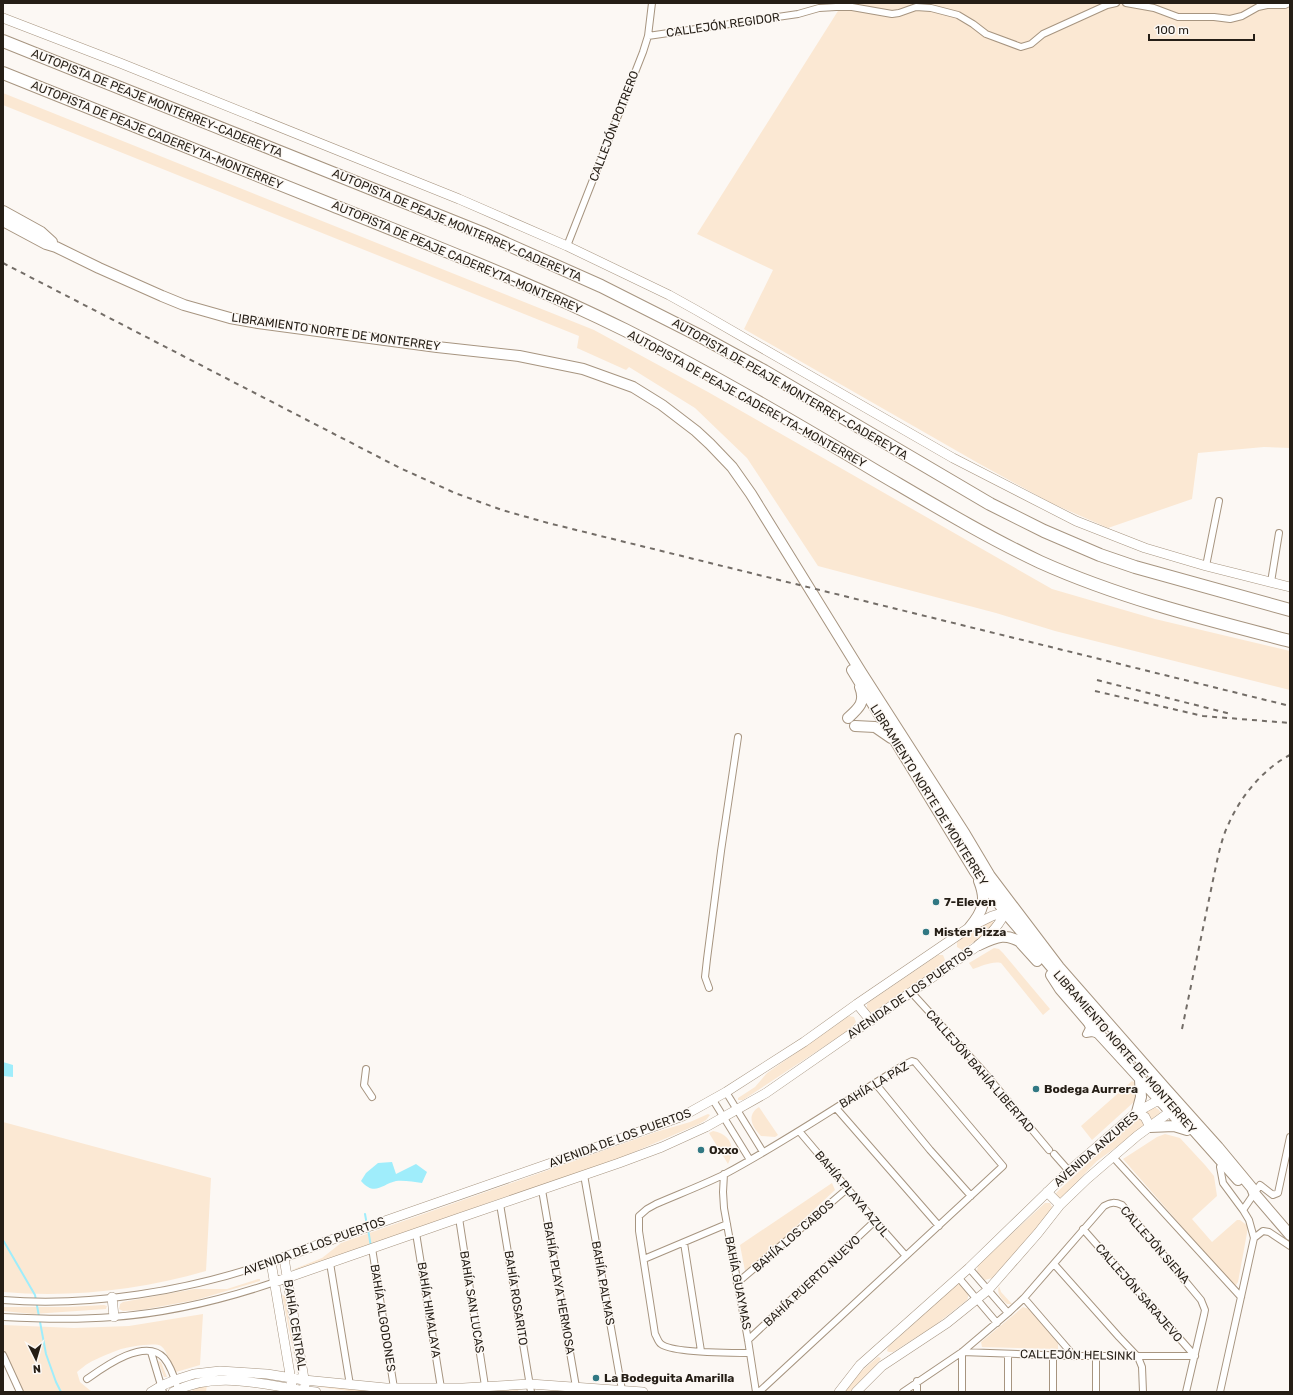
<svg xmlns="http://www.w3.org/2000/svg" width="1293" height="1395" viewBox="0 0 1293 1395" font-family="Rubik,sans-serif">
<rect width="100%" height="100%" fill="#fcf8f4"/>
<path fill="#fbe8d3" d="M843,3H1290V448L1264,447L1198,453L1192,499L1108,528L1051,503L978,463L744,329L773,270L697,234Z
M3,93L594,330L708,392L1052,589L1155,619L1290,651V690L1055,631L996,613L818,566L747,458L695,408L629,367L626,370L577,348L579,336L3,105Z
M988,920H992L994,923L993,929L962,950L957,947V942Z
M994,948L999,949L1003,953L1050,1009L1043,1015L1001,963C992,961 982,966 973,969L969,963Z
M938,955H943L945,960L936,969L875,1011L871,1012L867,1009V1004L869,1002Z
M849,1016L854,1017L856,1022L849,1030L743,1100H738V1098L755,1087L767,1073Z
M1132,1081L1134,1082C1136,1089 1137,1094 1135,1101L1092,1140L1081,1126Z
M759,1107L778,1135L775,1137L761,1136C752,1127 746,1115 759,1107Z
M1154,1107L1158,1109L1161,1113L1150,1123L1143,1113Z
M708,1114L710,1115L706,1120L699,1124L604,1165L502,1198L300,1269L292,1270L322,1258L341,1243L656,1132L690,1122Z
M1139,1118L1142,1119L1145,1125L1143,1128L1097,1161L1061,1198L1057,1197L1056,1193L1058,1191L1133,1122Z
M3,1122L211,1178L206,1271C141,1290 71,1298 3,1292Z
M713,1131C731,1134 736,1148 728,1164L709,1133Z
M1165,1134L1180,1138L1205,1165L1214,1176L1217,1196L1192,1219L1212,1242L1237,1220H1240L1248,1226L1247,1233L1238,1282L1236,1285H1233L1123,1159L1157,1137Z
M832,1183L835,1190L749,1270L745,1271L740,1245Z
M1045,1203H1050C1053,1207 1052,1209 1050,1213L992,1278L985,1280L977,1271L978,1265Z
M258,1279H260V1281L196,1300L141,1310L123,1311L119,1309L120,1304L123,1302L194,1289H227Z
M957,1284C964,1285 971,1293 967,1300L934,1326L893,1352H889L887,1351L888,1347Z
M999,1286L1001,1292L1012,1304H1007C1002,1299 996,1294 999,1286Z
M282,1295L285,1296L296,1365Z
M104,1305L107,1306L106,1309L33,1314L3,1311V1307H68Z
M1023,1307L1029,1309L1058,1343V1349L982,1347L981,1342Z
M203,1314L200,1365L176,1372C168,1366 169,1352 161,1346C155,1342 128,1347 121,1349C113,1352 97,1358 89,1363C85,1365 81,1369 77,1372L80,1382L92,1392H24L3,1348V1325L74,1328L129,1326Z
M878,1357L881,1358C878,1365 856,1384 850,1392H844L858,1374Z
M158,1361L161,1362L167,1377H164Z
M207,1384L206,1392H189Z
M319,1385L378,1392H356L320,1387H318Z
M518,1390L519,1392H469L476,1391Z"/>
<path fill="#9fedfb" d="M3,1062L13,1065V1077L3,1076Z
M392,1162L396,1174L416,1164L427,1172L422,1183C414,1182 404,1180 396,1181C382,1184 375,1197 361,1181L366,1173L378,1163Z"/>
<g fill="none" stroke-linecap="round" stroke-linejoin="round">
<path stroke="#9fedfb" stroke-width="2" d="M365,1214L367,1225
M368,1229L371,1247
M3,1240L35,1295L46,1354L56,1382L61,1392"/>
<defs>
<path id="street" d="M1126,3L1154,8L1178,17H1214L1230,19L1242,16L1258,7L1267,5H1285L1289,3
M648,36L798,14L819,8L836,7H852L892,14L899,13L916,7L931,8L958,15L973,24L986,34L1021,47L1031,44L1043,34L1107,5L1116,3
M567,246L643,52L648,36L652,3
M1206,566L1219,501
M1271,582L1279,533
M709,988L705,977L707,959L721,851L738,737
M911,992L983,1071L1049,1150
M1087,1023L1089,1028L1086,1034L1092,1033L1099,1035
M366,1069L364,1085L372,1097
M875,1083L930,1150L971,1196
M726,1092L763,1152
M713,1100L750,1160
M836,1108L939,1226
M799,1131L875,1221L906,1256
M1054,1154L1069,1171
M1113,1157L1241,1297
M724,1174L723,1192L724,1208L748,1340L756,1392
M584,1175L622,1390
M542,1190L576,1387
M500,1204L531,1392
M1243,1210L1260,1185L1273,1195L1278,1193L1290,1137
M459,1218L485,1386
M1083,1229L1195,1356
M416,1233L441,1388
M1254,1238L1263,1231L1269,1232L1290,1246
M684,1243L701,1351
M372,1248L394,1388
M644,1259L727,1224
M330,1263L350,1385
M1054,1264L1119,1337L1138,1357L1142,1367L1143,1392
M969,1268L1008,1313
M958,1277L997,1323
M737,1283L847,1189
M1024,1298L1074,1356
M3,1300C91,1307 187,1291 271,1262
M3,1317C40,1319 76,1320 113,1317C169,1313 222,1300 275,1282
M748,1340L875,1221
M151,1352L163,1392
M750,1353C734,1353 672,1353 661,1344C658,1342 657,1337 655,1334L639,1231V1216L647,1209L656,1204C679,1194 703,1185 725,1174C787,1141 845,1101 904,1065L912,1061L915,1062L1003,1166L759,1392
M3,1355L20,1392
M87,1379C104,1367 145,1337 164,1358C171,1366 175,1379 178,1389
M903,1392L962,1352L1008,1313L1024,1298L1104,1206C1111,1202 1115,1202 1122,1205L1201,1300L1205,1310L1204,1315L1186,1392
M917,1392V1381
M962,1392V1352L1074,1356H1195
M1008,1392V1354
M1053,1392V1355
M1096,1392V1356
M1220,1392L1254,1238L1249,1220L1243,1210L1223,1183L1220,1167"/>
<path id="secondary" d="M3,18L120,63L459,199L567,246L669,295L696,310L953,458L1076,521L1145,548L1206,566L1290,587
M857,1004L871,1021
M1137,1112L1145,1117L1150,1127
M1047,1192L1060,1205
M284,1258L305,1385
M275,1282L459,1218L619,1163L662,1147L706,1127L766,1093L979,945C989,935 1000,925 1005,912
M112,1297L114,1317
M151,1392L161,1386L175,1380L194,1374L220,1371L267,1374L304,1380L386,1388H463L530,1384L643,1392
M173,1392C219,1368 268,1387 316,1392
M293,1392L271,1262L339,1237L597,1147L683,1116L726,1092L804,1042L857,1004L970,927L992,916L1005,912
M839,1392L860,1365L969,1268L1069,1171L1137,1112L1155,1102L1168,1101L1170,1107L1167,1114L1137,1136L1087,1179L1060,1205L1038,1233L988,1290L947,1323L882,1366L856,1392"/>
<path id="primary" d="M3,211L41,232L52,242
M3,221L46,244L56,247L99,268L162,296L184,305L230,318L258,323L437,347L519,356L583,369L633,387L662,405L696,431L710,444L732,467L751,494L861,672L965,834L990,876L1059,967L1166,1089L1218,1147L1252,1188L1254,1193L1290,1235
M852,670L975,872L1008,916L1082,1003
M848,718C859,708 866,702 860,687
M855,726L875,727L891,738
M970,927C983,911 987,901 979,881
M1019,941L1037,961
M979,945C997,936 1007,932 1025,945
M1051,975L1060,989L1090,1024L1176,1118
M1173,1107L1238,1180
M1137,1112L1141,1097L1140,1080
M1150,1127L1174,1126L1187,1130"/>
<path id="highway" d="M3,41L482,233L601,286L700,336L764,371L990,504L1044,531L1100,555L1135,567L1290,610
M3,73C113,117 222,161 332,205C431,245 530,283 625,330C712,374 796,423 879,473C932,504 985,536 1040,562C1120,598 1205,619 1290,641"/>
</defs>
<use href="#street" stroke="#a79580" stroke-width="8"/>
<use href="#secondary" stroke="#a79580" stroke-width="10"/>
<use href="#primary" stroke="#a79580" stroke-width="12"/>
<use href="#highway" stroke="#a79580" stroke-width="14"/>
<use href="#street" stroke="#fff" stroke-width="6"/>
<use href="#secondary" stroke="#fff" stroke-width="9"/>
<use href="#primary" stroke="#fff" stroke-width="10"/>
<use href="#highway" stroke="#fff" stroke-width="12"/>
<path stroke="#736d67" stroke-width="2" stroke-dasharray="5 5" stroke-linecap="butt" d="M3,263L400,468L455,493L502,510L548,523L1290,706
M1097,680L1231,714
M1095,691L1203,716L1290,723
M1182,1029L1217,861C1220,848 1223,835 1229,823C1241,796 1263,769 1290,755"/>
</g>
<g fill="#317883" stroke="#fcf8f4" stroke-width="1.5">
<circle cx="936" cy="902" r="4"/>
<circle cx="926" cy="932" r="4"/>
<circle cx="1036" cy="1089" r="4"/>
<circle cx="701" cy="1150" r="4"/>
<circle cx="596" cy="1378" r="4"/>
</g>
<g text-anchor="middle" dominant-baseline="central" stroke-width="3" stroke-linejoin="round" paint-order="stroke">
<g font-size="12" fill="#251e16" stroke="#fcf8f4">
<text transform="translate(723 25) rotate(-8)">CALLEJÓN REGIDOR</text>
<text transform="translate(157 103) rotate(22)">AUTOPISTA DE PEAJE MONTERREY-CADEREYTA</text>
<text transform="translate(614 126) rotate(-69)">CALLEJÓN POTRERO</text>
<text transform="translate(157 135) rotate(22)">AUTOPISTA DE PEAJE CADEREYTA-MONTERREY</text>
<text transform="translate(457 225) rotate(23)">AUTOPISTA DE PEAJE MONTERREY-CADEREYTA</text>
<text transform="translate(457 257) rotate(23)">AUTOPISTA DE PEAJE CADEREYTA-MONTERREY</text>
<text transform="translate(336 332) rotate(8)">LIBRAMIENTO NORTE DE MONTERREY</text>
<text transform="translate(790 389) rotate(30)">AUTOPISTA DE PEAJE MONTERREY-CADEREYTA</text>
<text transform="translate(747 399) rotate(29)">AUTOPISTA DE PEAJE CADEREYTA-MONTERREY</text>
<text transform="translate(929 795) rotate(58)">LIBRAMIENTO NORTE DE MONTERREY</text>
<text transform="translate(910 993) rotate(-35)">AVENIDA DE LOS PUERTOS</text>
<text transform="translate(1125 1052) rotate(49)">LIBRAMIENTO NORTE DE MONTERREY</text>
<text transform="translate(980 1071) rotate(49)">CALLEJÓN BAHÍA LIBERTAD</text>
<text transform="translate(874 1085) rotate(-31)">BAHÍA LA PAZ</text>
<text transform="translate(620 1138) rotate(-20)">AVENIDA DE LOS PUERTOS</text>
<text transform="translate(1096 1149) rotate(-41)">AVENIDA ANZURES</text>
<text transform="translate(852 1194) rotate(50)">BAHÍA PLAYA AZUL</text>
<text transform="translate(793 1236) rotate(-41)">BAHÍA LOS CABOS</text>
<text transform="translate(1155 1245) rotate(49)">CALLEJÓN SIENA</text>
<text transform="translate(314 1246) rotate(-20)">AVENIDA DE LOS PUERTOS</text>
<text transform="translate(812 1281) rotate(-43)">BAHÍA PUERTO NUEVO</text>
<text transform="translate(603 1283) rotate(80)">BAHÍA PALMAS</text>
<text transform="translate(738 1283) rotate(79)">BAHÍA GUAYMAS</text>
<text transform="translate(559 1288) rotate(80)">BAHÍA PLAYA HERMOSA</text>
<text transform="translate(1139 1293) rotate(49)">CALLEJÓN SARAJEVO</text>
<text transform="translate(516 1298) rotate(81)">BAHÍA ROSARITO</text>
<text transform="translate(472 1302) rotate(81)">BAHÍA SAN LUCAS</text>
<text transform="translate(429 1310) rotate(81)">BAHÍA HIMALAYA</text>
<text transform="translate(383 1318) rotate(81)">BAHÍA ALGODONES</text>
<text transform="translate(295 1325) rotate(81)">BAHÍA CENTRAL</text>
<text transform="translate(1078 1355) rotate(1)">CALLEJÓN HELSINKI</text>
</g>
<g font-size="12" font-weight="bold" fill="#251e16" stroke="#fcf8f4" text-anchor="start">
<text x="944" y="902">7-Eleven</text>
<text x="934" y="932">Mister Pizza</text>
<text x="1044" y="1089">Bodega Aurrera</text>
<text x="709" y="1150">Oxxo</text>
<text x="604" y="1378">La Bodeguita Amarilla</text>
</g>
</g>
<rect width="1293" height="1395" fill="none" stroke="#251e16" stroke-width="8"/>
<g transform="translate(36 1359) rotate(175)" stroke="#fcf8f4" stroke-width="3" paint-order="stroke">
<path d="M0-3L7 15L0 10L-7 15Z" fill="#251e16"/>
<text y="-6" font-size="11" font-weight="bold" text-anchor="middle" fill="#251e16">N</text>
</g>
<path d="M1149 34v6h105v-6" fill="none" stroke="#251e16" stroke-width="2"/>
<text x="1155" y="34" font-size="12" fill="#251e16" stroke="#fcf8f4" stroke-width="3" paint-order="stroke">100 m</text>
</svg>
